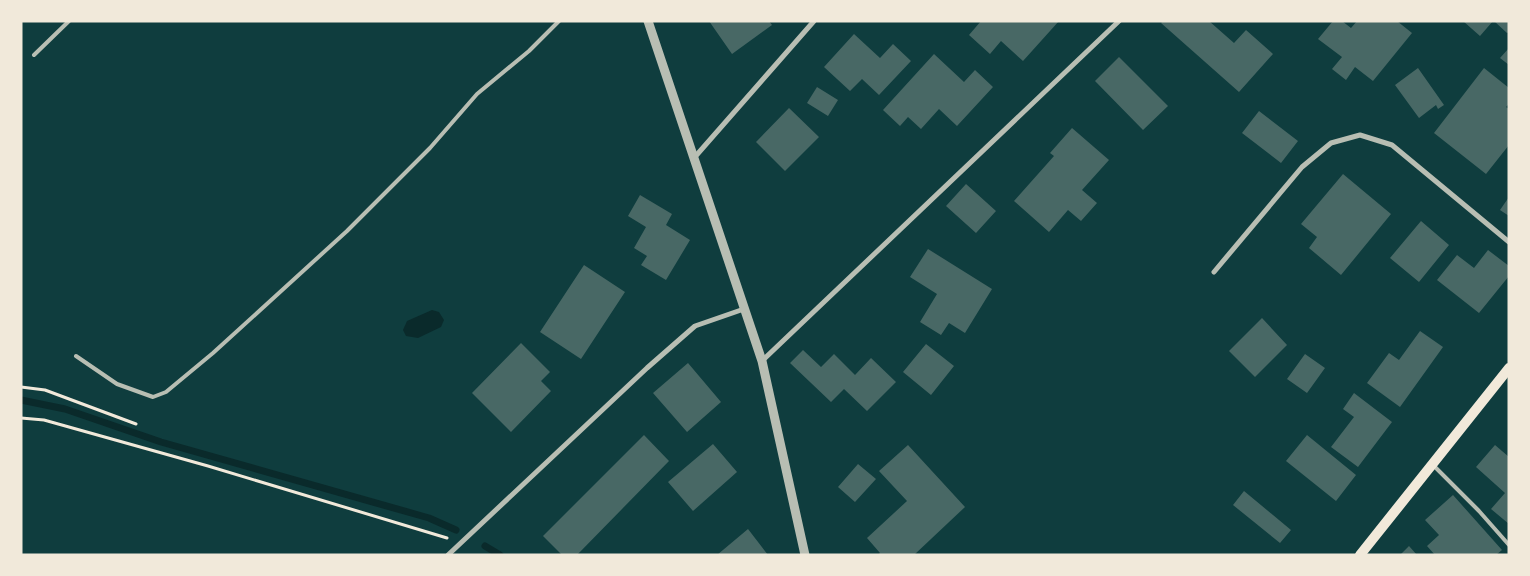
<svg xmlns="http://www.w3.org/2000/svg" width="1530" height="576" viewBox="0 0 1530 576" font-family="'Space Grotesk',sans-serif">
<rect width="100%" height="100%" fill="#0f3d3e"/>
<path fill="#0a2a2b" d="M432,310L439,312L444,320L441,327L418,338L406,336L403,330L407,321Z"/>
<g fill="none" stroke-linecap="round" stroke-linejoin="round">
<path stroke="#0a2a2b" stroke-width="7" d="M21,400L65,409L161,442L429,518L456,530
M485,546L500,555"/>
</g>
<path fill="#486865" d="M709,21H769L772,25L732,54Z
M981,21H1059L1023,61L1001,41L990,54L969,35Z
M1163,21H1209L1234,43L1246,30L1273,54L1239,92L1161,23Z
M1333,21H1342L1351,28L1357,21H1397L1412,33L1373,81L1355,67L1346,80L1332,69L1342,57L1318,39Z
M1463,21H1493L1480,36Z
M1494,21H1509V32L1507,33Z
M854,34L880,58L893,44L911,61L879,95L862,79L850,91L824,67Z
M1509,48V65L1500,58Z
M934,54L964,82L975,70L993,87L957,126L939,109L921,129L908,117L900,126L883,110Z
M1119,57L1168,106L1143,130L1095,81Z
M1418,68L1444,105L1438,109L1436,105L1419,118L1395,85Z
M1484,68L1509,88V104L1506,107L1509,109V145L1486,174L1434,133Z
M817,87L838,100L828,116L807,103Z
M789,108L819,137L785,171L756,142Z
M1259,111L1298,141L1281,163L1242,133Z
M1072,128L1109,160L1082,190L1097,203L1081,221L1068,210L1049,232L1014,201L1054,156L1050,153Z
M1343,174L1391,214L1341,275L1309,248L1317,237L1301,224Z
M966,184L996,211L976,233L946,206Z
M640,195L672,214L666,225L690,240L666,280L641,265L647,256L634,248L646,227L628,216Z
M1509,197V216L1500,210Z
M1421,221L1449,245L1419,282L1390,258Z
M928,249L992,289L965,333L949,323L941,335L920,322L937,294L910,277Z
M1488,250L1509,266V276L1479,313L1437,280L1457,255L1474,268Z
M584,265L625,292L581,359L540,332Z
M1262,318L1287,345L1255,377L1229,351Z
M1420,331L1443,347L1400,407L1367,383L1389,353L1399,360Z
M521,343L550,372L541,381L551,391L511,432L472,393Z
M926,344L954,366L931,395L903,372Z
M803,350L821,367L834,354L855,375L871,358L896,382L867,411L844,389L831,402L790,363Z
M1305,354L1325,368L1307,393L1287,379Z
M688,363L721,402L687,432L653,393Z
M1354,393L1392,422L1358,467L1331,447L1354,417L1343,409Z
M644,435L669,461L577,555H562L543,536Z
M1307,435L1356,475L1336,501L1286,461Z
M713,444L737,472L693,511L668,482Z
M908,445L965,507L914,555H878L880,553L867,538L907,501L879,471Z
M1495,445L1509,457V524L1491,509L1505,493L1476,467Z
M858,464L876,479L855,502L838,487Z
M1244,491L1291,530L1280,543L1233,505Z
M1453,495L1502,550L1496,555H1435L1427,546L1439,535L1425,520Z
M748,529L768,555H717Z
M1409,546L1417,555H1400Z"/>
<g fill="none" stroke-linecap="round" stroke-linejoin="round">
<path stroke="#f1e9da" stroke-width="3" d="M21,387L45,390L136,424
M21,418L44,420L208,466L447,538"/>
<path stroke="#b8beb3" stroke-width="4" d="M34,55L69,21
M76,356L117,384L153,397L166,392L213,353L347,231L430,148L477,94L529,51L559,21
M1433,465L1479,511L1509,545"/>
<path stroke="#b8beb3" stroke-width="5" d="M694,158L814,21
M1214,272L1302,167L1331,143L1360,135L1392,145L1509,242
M762,361L1119,21
M448,555L647,368L695,326L744,309"/>
<path stroke="#b8beb3" stroke-width="9" d="M648,21L762,361L805,555"/>
<path stroke="#f1e9da" stroke-width="10" d="M1360,555L1509,368"/>
</g>
<rect width="1530" height="576" fill="none" stroke="#f1e9da" stroke-width="45"/>
</svg>
